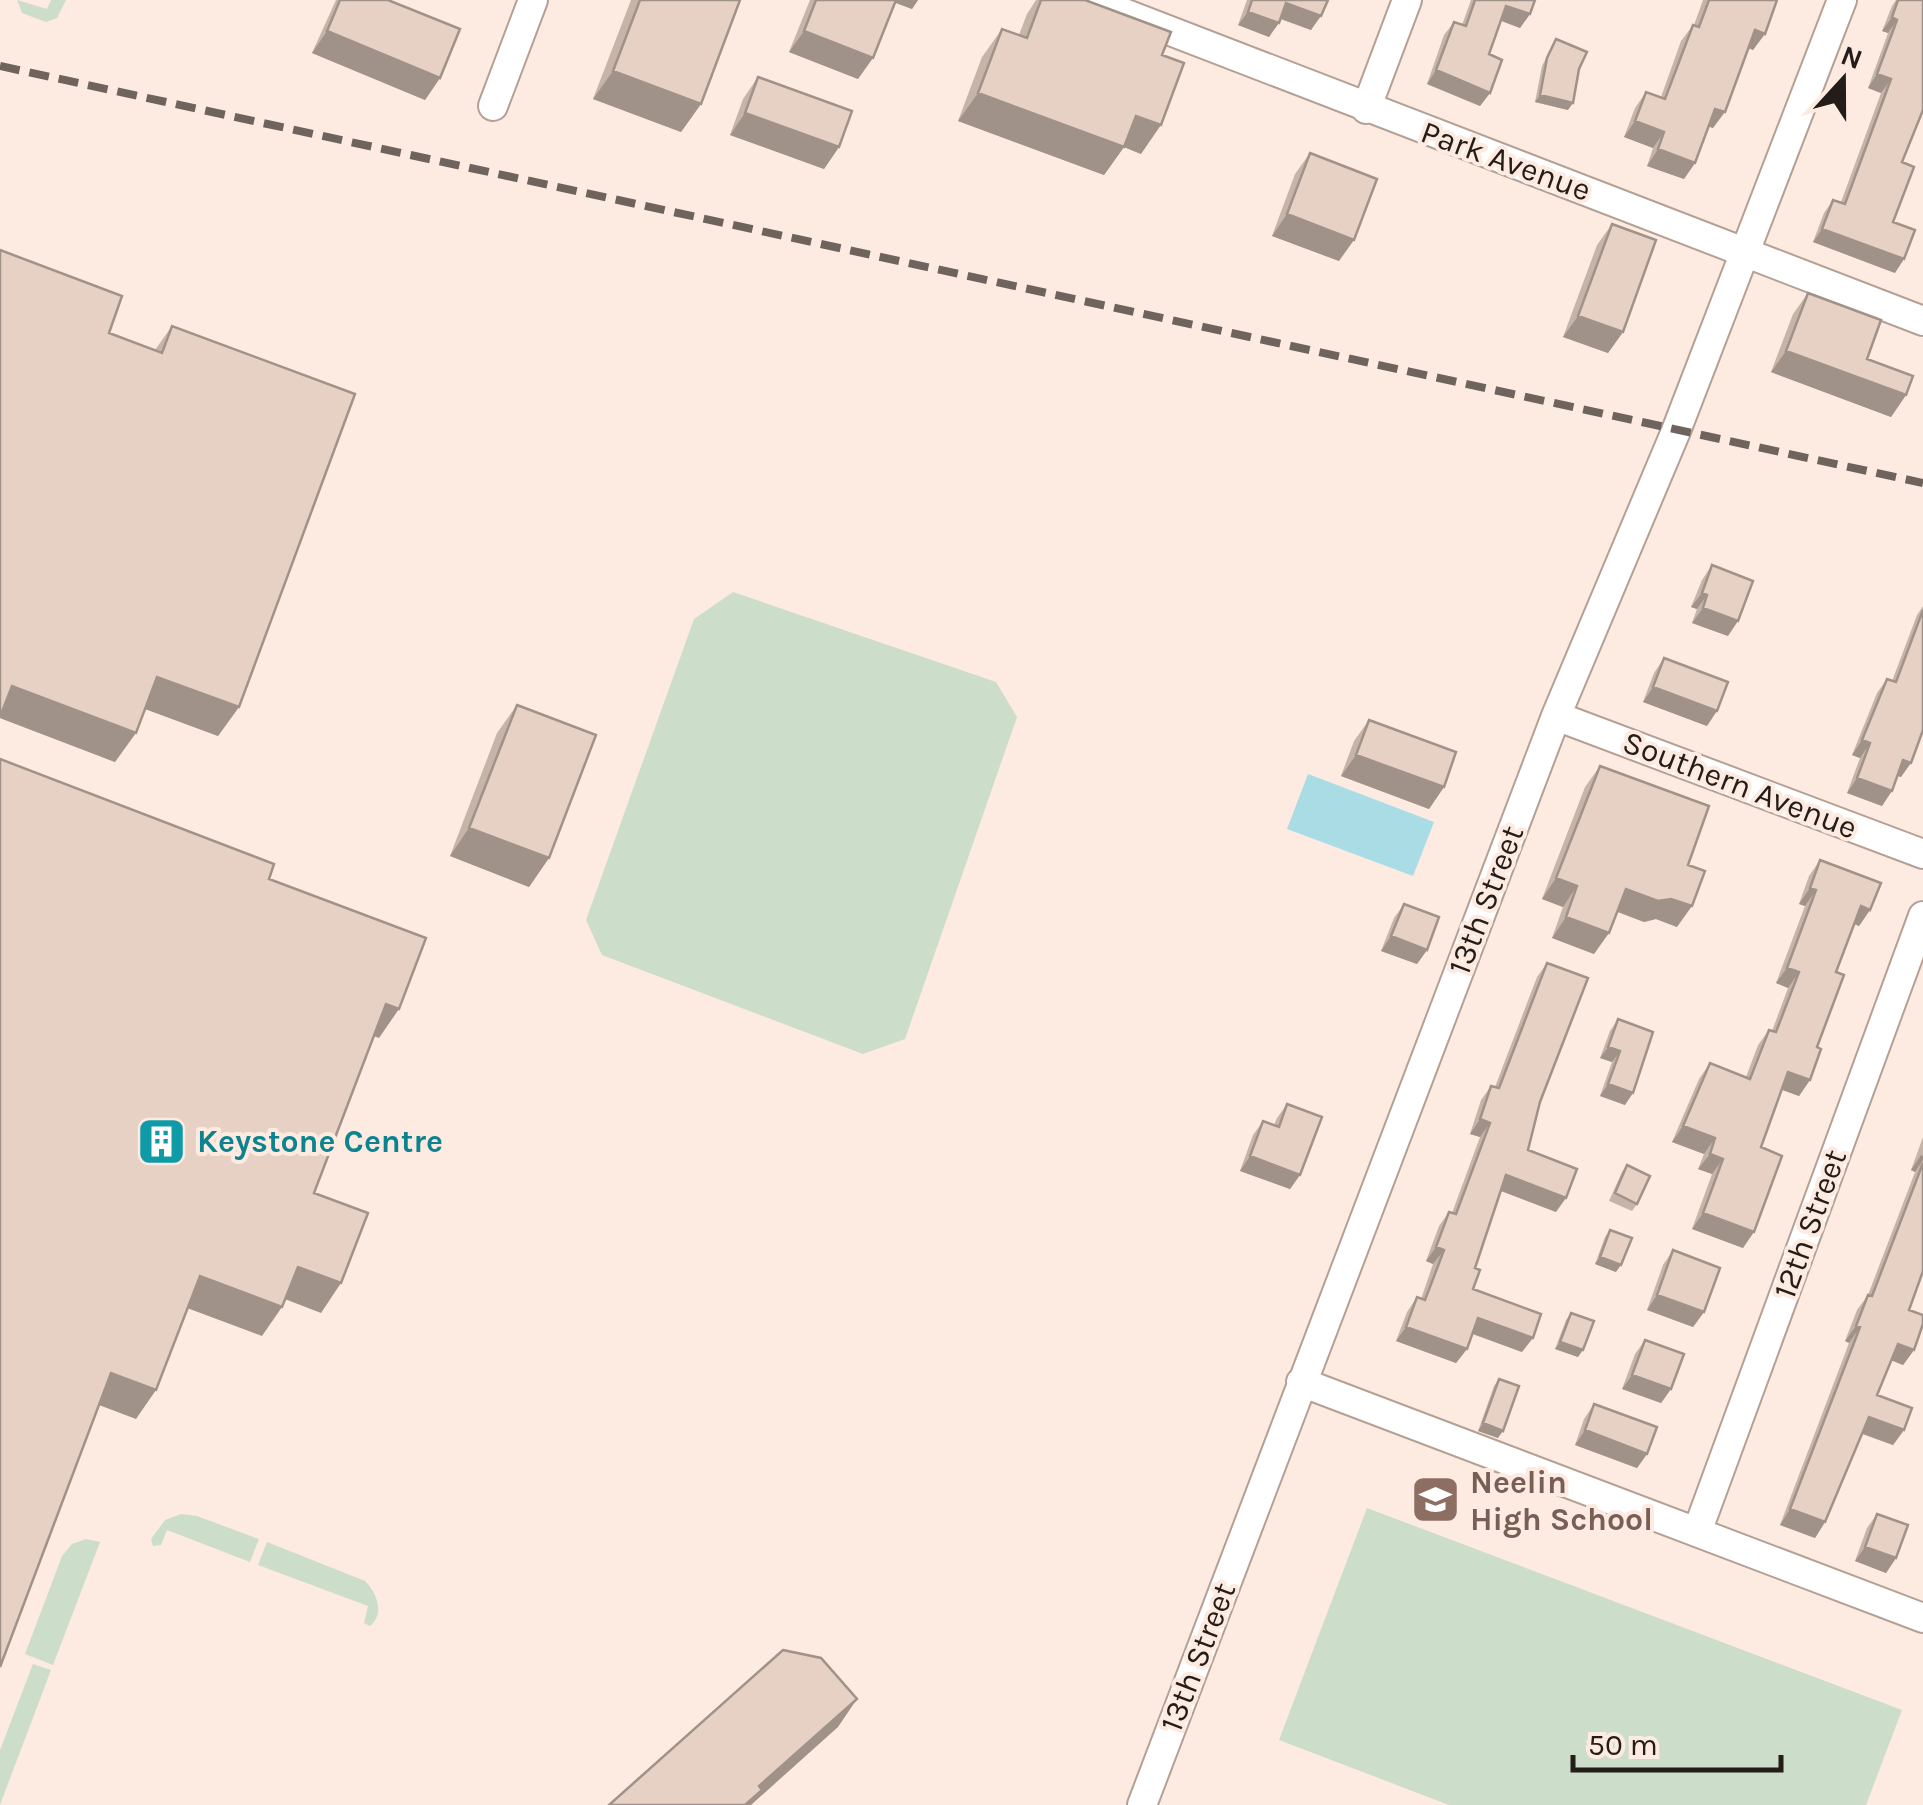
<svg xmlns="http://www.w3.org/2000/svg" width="1923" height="1805" viewBox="0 0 1923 1805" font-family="Karla,sans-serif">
<rect width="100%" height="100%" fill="#fdebe1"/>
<path fill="#ccddc9" d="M17,0L47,9L51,0H66L57,18L46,22L22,13Z
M733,592L996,682L1017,717L905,1039L863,1054L602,955L586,920L694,619Z
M1367,1508L1902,1710L1866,1805H1449L1279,1740Z
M181,1514L197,1516L259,1539L250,1562L167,1530L161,1545L153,1546L151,1539L165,1520Z
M86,1539L100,1542L53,1665L25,1654L62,1556L72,1544Z
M267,1542L365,1581C377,1593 385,1614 370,1626L364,1623L368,1606L258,1565Z
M33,1664L51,1670L0,1805V1750Z"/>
<path fill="#aadce6" d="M1308,774L1434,822L1413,876L1287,829Z"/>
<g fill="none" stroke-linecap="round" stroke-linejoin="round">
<defs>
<path id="minor" d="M1090,0L1923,321
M493,106L533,0
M1366,109L1407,0
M1556,716L1923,854
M1301,1382L1923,1618
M1697,1532L1923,916
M1142,1805L1556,716L1676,431L1842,0"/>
</defs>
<use href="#minor" stroke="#b4a094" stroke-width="32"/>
<use href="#minor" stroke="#fff" stroke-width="28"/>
<path stroke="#6f635d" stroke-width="8" stroke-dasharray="20 10" stroke-linecap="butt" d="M0,66L1923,483"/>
</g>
<path fill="#c6b4a9" d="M336,0H388L440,78L425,100L312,53Z
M631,0H740L701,104L681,132L593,99Z
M810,0H918L912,9L895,3L858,79L789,52Z
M1036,0H1085L1162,55L1141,154L1124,147L1104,175L958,121L982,57L1002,29L1019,35L1027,14Z
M1247,0H1328L1311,30L1280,19L1269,37L1238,25Z
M1471,0H1535L1530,14L1520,28L1501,21L1489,54L1490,93L1480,106L1427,84L1444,35L1454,22L1462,25Z
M1703,0H1777L1753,50L1748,48L1713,128L1708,126L1695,163L1684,179L1647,166L1653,148L1624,137L1635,108L1646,92L1661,97L1681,41L1693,25H1694Z
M1896,0H1923L1893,222L1895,273L1813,242L1824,213L1833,200L1841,202L1881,93L1868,88L1888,33L1882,31L1892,6Z
M1556,39L1579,69L1568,110L1535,102L1542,66Z
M758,77L839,147L824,169L730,135L743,99Z
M1310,153L1339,261L1272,236L1295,174Z
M1612,224L1623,332L1608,353L1563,337L1597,245Z
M1808,293L1867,359L1906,395L1891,417L1771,372L1793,314Z
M172,326L239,707L218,736L145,709L115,762L0,718L109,333L155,350Z
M1712,565L1728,636L1692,623L1697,609L1691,607L1702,580Z
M1923,606V730L1901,777L1897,776L1882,806L1847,793L1860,758L1852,755L1877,693L1887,679L1892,681L1917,615Z
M1664,658L1707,726L1643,702L1654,673Z
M517,705L549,858L529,887L450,856L497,733Z
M1369,720L1444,787L1429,809L1341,776L1354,741Z
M1600,766L1688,865L1677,927L1656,919L1644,922L1617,912L1594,954L1552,938L1563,907L1542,899L1585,787Z
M1820,860L1870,910L1859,926L1854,924L1836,972L1810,1080L1799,1096L1782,1090L1761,1147L1743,1248L1692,1229L1712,1174L1698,1169L1704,1154L1672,1142L1699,1079L1710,1063L1746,1077L1758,1045L1769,1030L1772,1031L1788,988L1776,983L1805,906L1799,904L1809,876Z
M1404,904L1427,950L1417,964L1381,951L1394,918Z
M1547,963L1540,1102L1528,1150L1556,1212L1501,1191L1475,1268L1473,1289L1522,1352L1472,1334L1467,1349L1456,1363L1396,1341L1407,1312L1417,1297L1421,1299L1433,1264L1426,1261L1439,1226L1449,1212L1452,1213L1480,1137L1470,1134L1481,1100L1491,1086L1495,1087L1537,977Z
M1618,1019L1625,1105L1600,1096L1612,1062L1600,1058L1610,1031Z
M1287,1104L1300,1175L1290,1189L1240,1171L1253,1135L1263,1121L1274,1125L1277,1118Z
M1923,1137V1271L1909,1310L1914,1350L1903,1365L1891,1360L1877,1395L1904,1430L1893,1445L1862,1434L1825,1522L1815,1538L1780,1525L1849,1343L1845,1341L1857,1310L1868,1295L1915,1172L1911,1170Z
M1627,1165L1637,1204L1632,1211L1609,1201L1622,1172Z
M1610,1230L1616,1272L1595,1264L1605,1237Z
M1673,1250L1704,1312L1693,1327L1647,1310L1663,1265Z
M1571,1313L1578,1357L1555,1349L1566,1320Z
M1645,1340L1671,1389L1661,1403L1622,1389L1635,1354Z
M1499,1379L1498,1438L1478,1431L1494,1386Z
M1594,1404L1647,1454L1637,1468L1575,1445L1584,1419Z
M1877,1514L1896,1558L1886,1573L1855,1561L1867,1528Z"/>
<path fill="#a19289" d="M889,0H918L912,9Z
M1286,3L1321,16L1311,30L1276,17Z
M1506,6L1530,14L1520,28L1497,19Z
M1248,12L1279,23L1269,37L1238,25Z
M1892,17L1897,20L1888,33L1882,31Z
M1755,30L1765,34L1753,50L1744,46Z
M327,31L440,78L425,100L312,53Z
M804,31L873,58L858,79L789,52Z
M1436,70L1490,93L1480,106L1427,84Z
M613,71L701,104L681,132L593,99Z
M1877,74L1891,79L1881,93L1868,88Z
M978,93L1136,116L1161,125L1141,154L1124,147L1104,175L958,121Z
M1540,95L1573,103L1568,110L1535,102Z
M1715,109L1725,112L1713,128L1704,125Z
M745,113L839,147L824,169L730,135Z
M1635,121L1664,132L1653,148L1624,137Z
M1658,149L1695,163L1684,179L1647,166Z
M1287,214L1354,240L1339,261L1272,236Z
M1822,229L1904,259L1895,273L1813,242Z
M1578,316L1623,332L1608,353L1563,337Z
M1786,351L1906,395L1891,417L1771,372Z
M1702,593L1707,595L1697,609L1691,607Z
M1703,608L1738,621L1728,636L1692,623Z
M157,677L239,707L218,736L137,706Z
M12,686L136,733L115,762L0,718Z
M1653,687L1717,711L1707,726L1643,702Z
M1862,740L1870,743L1860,758L1852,755Z
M1356,755L1444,787L1429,809L1341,776Z
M1903,760L1911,763L1901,777L1893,774Z
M1857,778L1892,791L1882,806L1847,793Z
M469,828L549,858L529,887L450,856Z
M1556,878L1577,886L1563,907L1542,899Z
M1810,888L1816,890L1805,906L1799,904Z
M1626,889L1671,899L1692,906L1677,927L1656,919L1644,922L1611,909Z
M1861,906L1870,910L1859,926L1850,922Z
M1566,917L1609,933L1594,954L1552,938Z
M1391,936L1427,950L1417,964L1381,951Z
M1787,968L1799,972L1788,988L1776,983Z
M386,1004L399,1009L379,1038L366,1033Z
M1608,1047L1620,1051L1612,1062L1600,1058Z
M1788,1072L1810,1080L1799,1096L1777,1088Z
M1608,1084L1633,1093L1625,1105L1600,1096Z
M1480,1119L1490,1123L1480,1137L1470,1134Z
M1683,1126L1715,1138L1704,1154L1672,1142Z
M1710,1154L1723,1159L1712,1174L1698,1169Z
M1921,1155L1923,1156V1160L1915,1172L1911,1170Z
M1250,1156L1300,1175L1290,1189L1240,1171Z
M1506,1175L1566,1198L1556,1212L1496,1189Z
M1703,1213L1754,1232L1743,1248L1692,1229Z
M1436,1247L1444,1250L1433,1264L1426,1261Z
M1600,1257L1621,1265L1616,1272L1595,1264Z
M298,1267L341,1283L321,1313L277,1296Z
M200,1276L282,1307L262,1336L179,1305Z
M1657,1295L1704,1312L1693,1327L1647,1310Z
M1478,1318L1533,1338L1522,1352L1468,1332Z
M1856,1326L1860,1327L1849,1343L1845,1341Z
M1406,1327L1467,1349L1456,1363L1396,1341Z
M1560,1342L1583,1350L1578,1357L1555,1349Z
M1898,1344L1914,1350L1903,1365L1888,1359Z
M111,1373L156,1390L136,1419L91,1402Z
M1632,1375L1671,1389L1661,1403L1622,1389Z
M1869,1417L1904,1430L1893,1445L1858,1432Z
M1483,1423L1503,1431L1498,1438L1478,1431Z
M1585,1430L1647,1454L1637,1468L1575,1445Z
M1790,1509L1825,1522L1815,1538L1780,1525Z
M1865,1547L1896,1558L1886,1573L1855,1561Z
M857,1699L838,1727L751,1805H745L759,1786Z"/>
<path fill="#e6d1c4" stroke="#a19289" stroke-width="2.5" d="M340,0H388L460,29L440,78L327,31Z
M640,0H740L701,104L613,71Z
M816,0H896L873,58L804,31Z
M1041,0H1085L1171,32L1162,55L1184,63L1161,125L1136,116L1124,147L978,93L1002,29L1027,38Z
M1252,0H1328L1321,16L1286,3L1279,23L1248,12Z
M1475,0H1535L1530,14L1506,6L1489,54L1502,60L1490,93L1436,70L1454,22L1466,26Z
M1709,0H1777L1765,34L1755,30L1725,112L1715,109L1695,163L1658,149L1664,132L1635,121L1646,92L1665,99L1693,25L1699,27Z
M1898,0H1923V110L1902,162L1914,167L1893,222L1915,230L1904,259L1822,229L1833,200L1845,204L1891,79L1877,74L1897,20L1892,17Z
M1556,39L1587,52L1579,69L1573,103L1540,95L1547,58Z
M758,77L852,111L839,147L745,113Z
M1310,153L1377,179L1354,240L1287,214Z
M1612,224L1656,240L1623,332L1578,316Z
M0,250L122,296L109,333L162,353L172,326L355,394L239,707L157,677L136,733L12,686L0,717Z
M1808,293L1881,320L1867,359L1913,376L1906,395L1786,351Z
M1712,565L1753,581L1738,621L1703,608L1707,595L1702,593Z
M1923,610V730L1911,763L1903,760L1892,791L1857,778L1870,743L1862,740L1887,679L1896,682Z
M1664,658L1728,682L1717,711L1653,687Z
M517,705L596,735L549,858L469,828Z
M1369,720L1456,752L1444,787L1356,755Z
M0,759L274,864L269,879L426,938L399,1009L386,1004L314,1193L368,1213L341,1283L298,1267L282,1307L200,1276L156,1390L111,1373L0,1667Z
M1600,766L1709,806L1688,865L1705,871L1692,906L1671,899L1658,901L1626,889L1609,933L1566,917L1577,886L1556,878Z
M1820,860L1881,883L1870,910L1861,906L1836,972L1844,975L1817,1047L1821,1049L1810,1080L1788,1072L1761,1147L1782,1156L1754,1232L1703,1213L1723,1159L1710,1154L1715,1138L1683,1126L1710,1063L1750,1079L1769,1030L1776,1032L1799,972L1787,968L1816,890L1810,888Z
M1404,904L1439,917L1427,950L1391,936Z
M1547,963L1588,978L1540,1102L1528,1150L1577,1169L1566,1198L1506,1175L1475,1268L1480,1270L1473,1289L1541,1314L1533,1338L1478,1318L1467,1349L1406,1327L1417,1297L1425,1300L1444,1250L1436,1247L1449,1212L1456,1214L1490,1123L1480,1119L1491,1086L1499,1088Z
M1618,1019L1653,1032L1633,1093L1608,1084L1620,1051L1608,1047Z
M1287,1104L1322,1117L1300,1175L1250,1156L1263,1121L1279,1127Z
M1923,1163V1271L1909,1310L1923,1315V1324L1914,1350L1898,1344L1877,1395L1912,1408L1904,1430L1869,1417L1825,1522L1790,1509L1860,1327L1856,1326L1868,1295L1872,1296Z
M1627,1165L1650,1176L1637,1204L1615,1193Z
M1610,1230L1632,1238L1621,1265L1600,1257Z
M1673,1250L1720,1268L1704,1312L1657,1295Z
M1571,1313L1594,1321L1583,1350L1560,1342Z
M1645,1340L1684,1354L1671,1389L1632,1375Z
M1499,1379L1519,1386L1503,1431L1483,1423Z
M1594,1404L1657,1427L1647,1454L1585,1430Z
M1877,1514L1908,1525L1896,1558L1865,1547Z
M783,1650L821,1658L857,1699L759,1786L762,1790L745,1805H609Z"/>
<defs>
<symbol id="building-square" viewBox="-11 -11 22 22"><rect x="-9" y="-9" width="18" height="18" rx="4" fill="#0f9aa8" stroke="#fdebe1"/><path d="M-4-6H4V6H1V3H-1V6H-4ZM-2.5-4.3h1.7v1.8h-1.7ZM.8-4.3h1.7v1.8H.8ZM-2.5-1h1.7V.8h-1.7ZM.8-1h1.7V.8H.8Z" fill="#fff"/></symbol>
<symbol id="school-square" viewBox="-11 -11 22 22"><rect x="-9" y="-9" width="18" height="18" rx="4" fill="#8d6e63" stroke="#fdebe1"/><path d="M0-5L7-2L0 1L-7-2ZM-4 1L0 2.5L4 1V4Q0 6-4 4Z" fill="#fff"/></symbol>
</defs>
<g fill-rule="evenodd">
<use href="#building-square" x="134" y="1114" width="55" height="55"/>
<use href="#school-square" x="1408" y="1472" width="55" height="55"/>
</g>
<g text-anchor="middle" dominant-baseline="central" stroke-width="8" stroke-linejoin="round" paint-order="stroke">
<g font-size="32" fill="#241c18" stroke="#fdebe1">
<text transform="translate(1506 161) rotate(20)">Park Avenue</text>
<text transform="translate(1740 785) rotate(21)">Southern Avenue</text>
<text transform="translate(1486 900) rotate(-69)">13th Street</text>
<text transform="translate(1810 1224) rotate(-70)">12th Street</text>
<text transform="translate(1198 1657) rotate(-69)">13th Street</text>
</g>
<g font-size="32" font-weight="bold" fill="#0d838f" stroke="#fdebe1" text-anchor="start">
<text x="197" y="1141">Keystone Centre</text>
</g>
<g font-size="32" font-weight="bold" fill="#785e54" stroke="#fdebe1" text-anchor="start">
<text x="1470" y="1482">Neelin<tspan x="1470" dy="37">High School</tspan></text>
</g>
</g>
<g transform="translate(1843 80) rotate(21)" stroke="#fdebe1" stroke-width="8" paint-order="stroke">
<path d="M0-8L18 38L0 25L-18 38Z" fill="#241c18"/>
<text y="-15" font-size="28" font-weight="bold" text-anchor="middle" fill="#241c18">N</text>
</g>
<path d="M1573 1755v15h208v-15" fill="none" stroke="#241c18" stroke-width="5"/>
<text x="1588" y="1755" font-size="30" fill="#241c18" stroke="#fdebe1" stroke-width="8" paint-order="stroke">50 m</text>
</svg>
